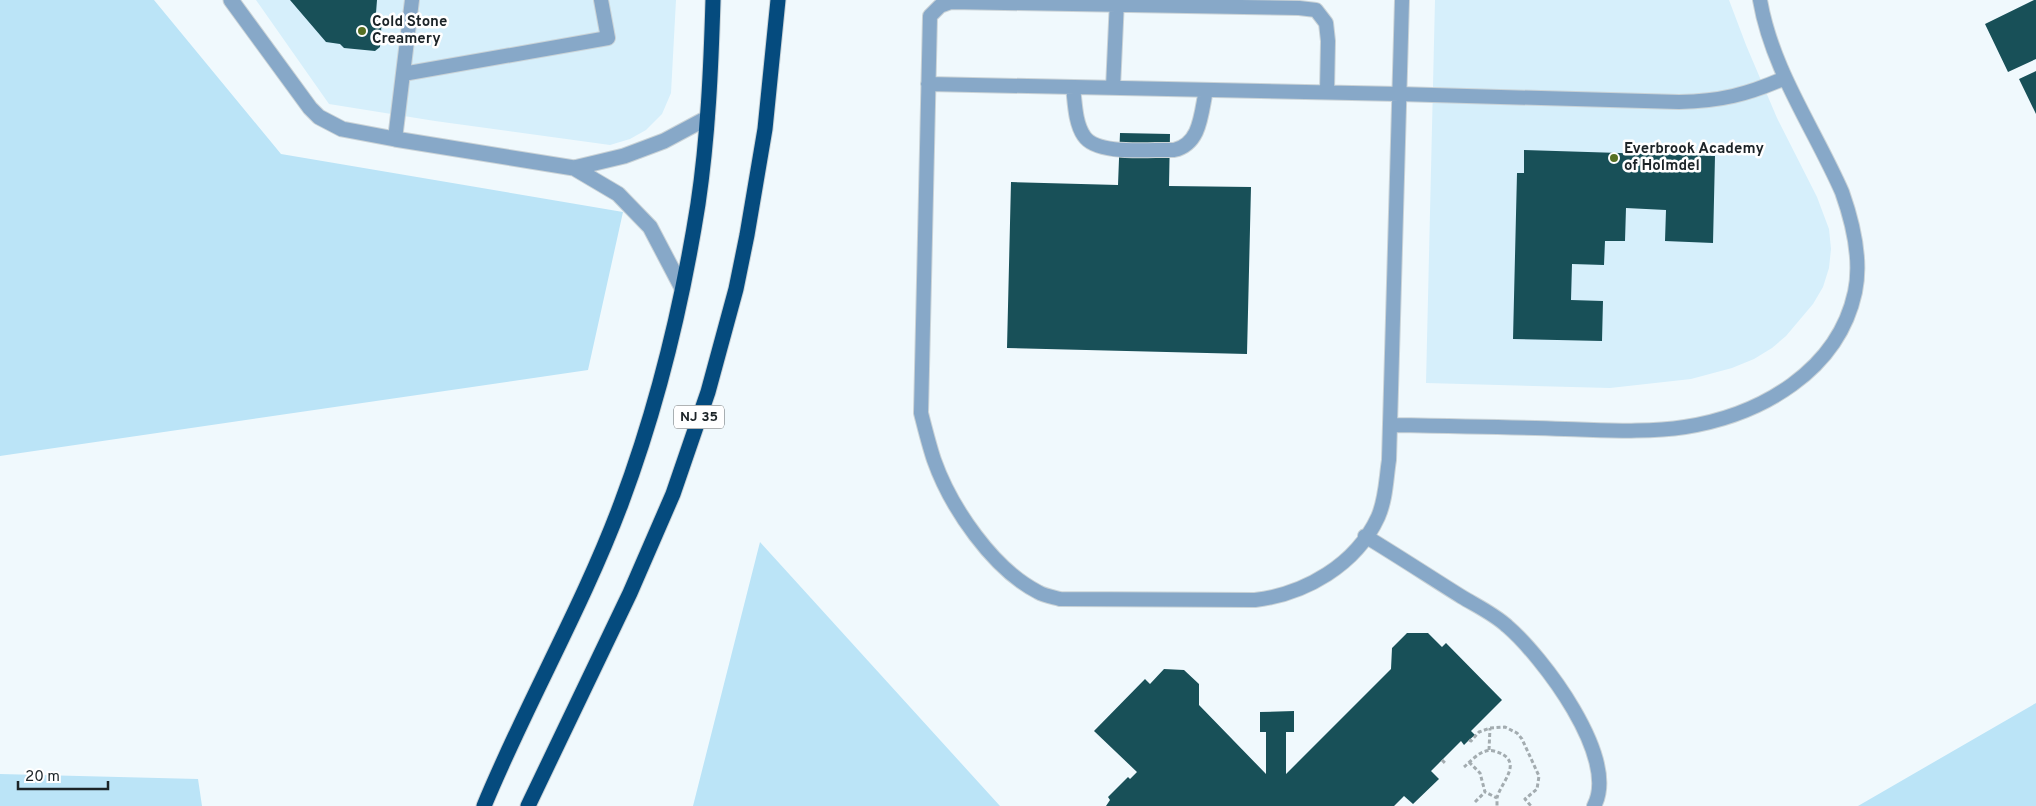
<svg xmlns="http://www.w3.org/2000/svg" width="2036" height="806" viewBox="0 0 2036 806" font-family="Overpass,sans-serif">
<rect width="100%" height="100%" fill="#f0f9fd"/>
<path fill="#d6effb" d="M256,0H676L671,93L662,114L646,130L630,139L610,145L435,121L329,104Z
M1435,0H1729L1746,45L1777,118L1817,197L1829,229L1831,249L1829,268L1823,287L1813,304L1786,336L1772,348L1754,359L1732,368L1691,379L1610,388L1426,383Z"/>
<path fill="#bbe4f7" d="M0,0H154L281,154L623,212L588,370L0,456Z
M760,542L1000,806H693Z
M2036,703V806H1858Z
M0,774L198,779L202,806H0Z"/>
<path fill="#185058" d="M290,0H377L376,13H379L382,18L380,47L375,51L344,48L340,44L326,42Z
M2034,0H2036V59L2008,72L1985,24Z
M2036,71V114L2019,79Z
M1120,133L1170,134L1169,186L1251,187L1247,354L1007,348L1011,182L1118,185Z
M1524,150L1715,156L1713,243L1665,241L1666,210L1626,208L1625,241H1605L1604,265L1572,264L1571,300L1603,301L1602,341L1513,339L1517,173H1524Z
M1407,633H1428L1442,647L1446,643L1502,700L1471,731L1475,735L1469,740L1464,745L1461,741L1431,771L1439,779L1413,804L1404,796L1394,806H1106L1110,800L1108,797L1128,777L1130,779L1137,772L1094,731L1145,679L1150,684L1164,669L1184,670L1199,684V705L1266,774V732H1260V712L1294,711V732H1286V774L1391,669L1392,648Z"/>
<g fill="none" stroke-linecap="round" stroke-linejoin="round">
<defs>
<path id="lane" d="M403,74L608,38L601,0
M928,84L1399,94L1679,102C1721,101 1746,95 1785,78
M1073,87C1075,103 1075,123 1084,136C1097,156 1152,149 1174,150C1201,144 1201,113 1206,90
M1113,88L1117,0
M1327,92L1328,41L1326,23L1316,10L1299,8L951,2L940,6L930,16L921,413C925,429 929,445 934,460C951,508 993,569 1038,592C1045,596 1053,597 1060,599L1255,600C1305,594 1356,565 1378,517C1386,499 1386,479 1389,460L1402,0
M395,139L412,0
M1391,425C1449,426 1507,427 1565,429C1605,430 1646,433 1685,427C1761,415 1838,371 1855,292C1862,259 1853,223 1842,192C1814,128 1772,70 1760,0
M1365,536C1398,556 1430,577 1462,597C1477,606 1494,614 1507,626C1542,656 1620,758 1594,806"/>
<path id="street" d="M231,0L310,108L319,117L342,129L395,139L574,168L618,194L650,227L682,288
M574,168L624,156L664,141L707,118"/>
<path id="highway" d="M484,806C526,704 582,608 621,504C657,408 682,305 698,204C708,137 711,68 713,0
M528,806L630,593L673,494L708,392L736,289L747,235L765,129L778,0"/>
</defs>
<use href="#lane" stroke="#cad3d7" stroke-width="16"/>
<use href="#street" stroke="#cad3d7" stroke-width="17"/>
<use href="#highway" stroke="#cad3d7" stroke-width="17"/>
<path stroke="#a3acb0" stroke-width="3" stroke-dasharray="4 2.5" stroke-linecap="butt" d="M1469,740L1471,741L1479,732L1490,728L1505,727L1517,733L1522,739L1539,776L1537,789L1525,799L1531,806
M1489,750L1490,728
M1442,760L1446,764
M1469,762L1480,773L1485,792L1497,798
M1464,767C1472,760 1482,748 1494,751C1527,760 1500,783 1497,798C1497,799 1497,806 1497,806
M1475,802L1485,792"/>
<use href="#lane" stroke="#87a8c8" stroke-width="14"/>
<use href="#street" stroke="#87a8c8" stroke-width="15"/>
<use href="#highway" stroke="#054b7e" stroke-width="15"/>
</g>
<g fill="#567023" stroke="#fff" stroke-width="2">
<circle cx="362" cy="31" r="5"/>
<circle cx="1614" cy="158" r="5"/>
</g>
<g text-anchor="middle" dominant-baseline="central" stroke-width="5" stroke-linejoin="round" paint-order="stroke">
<rect fill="#fff" stroke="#606668" stroke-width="1" x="674" y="405.5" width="50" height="23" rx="4"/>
<g font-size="14" font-weight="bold" fill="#1c2428">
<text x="699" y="417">NJ 35</text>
</g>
<g font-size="15" font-weight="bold" fill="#1c2428" stroke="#fff" text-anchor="start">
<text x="372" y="22">Cold Stone<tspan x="372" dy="17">Creamery</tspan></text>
<text x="1624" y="149">Everbrook Academy<tspan x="1624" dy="17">of Holmdel</tspan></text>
</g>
</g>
<path d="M18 781v8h90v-8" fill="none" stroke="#1c2428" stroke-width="2.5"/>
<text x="25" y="781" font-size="15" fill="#1c2428" stroke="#ffffff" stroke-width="4" paint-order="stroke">20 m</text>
</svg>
